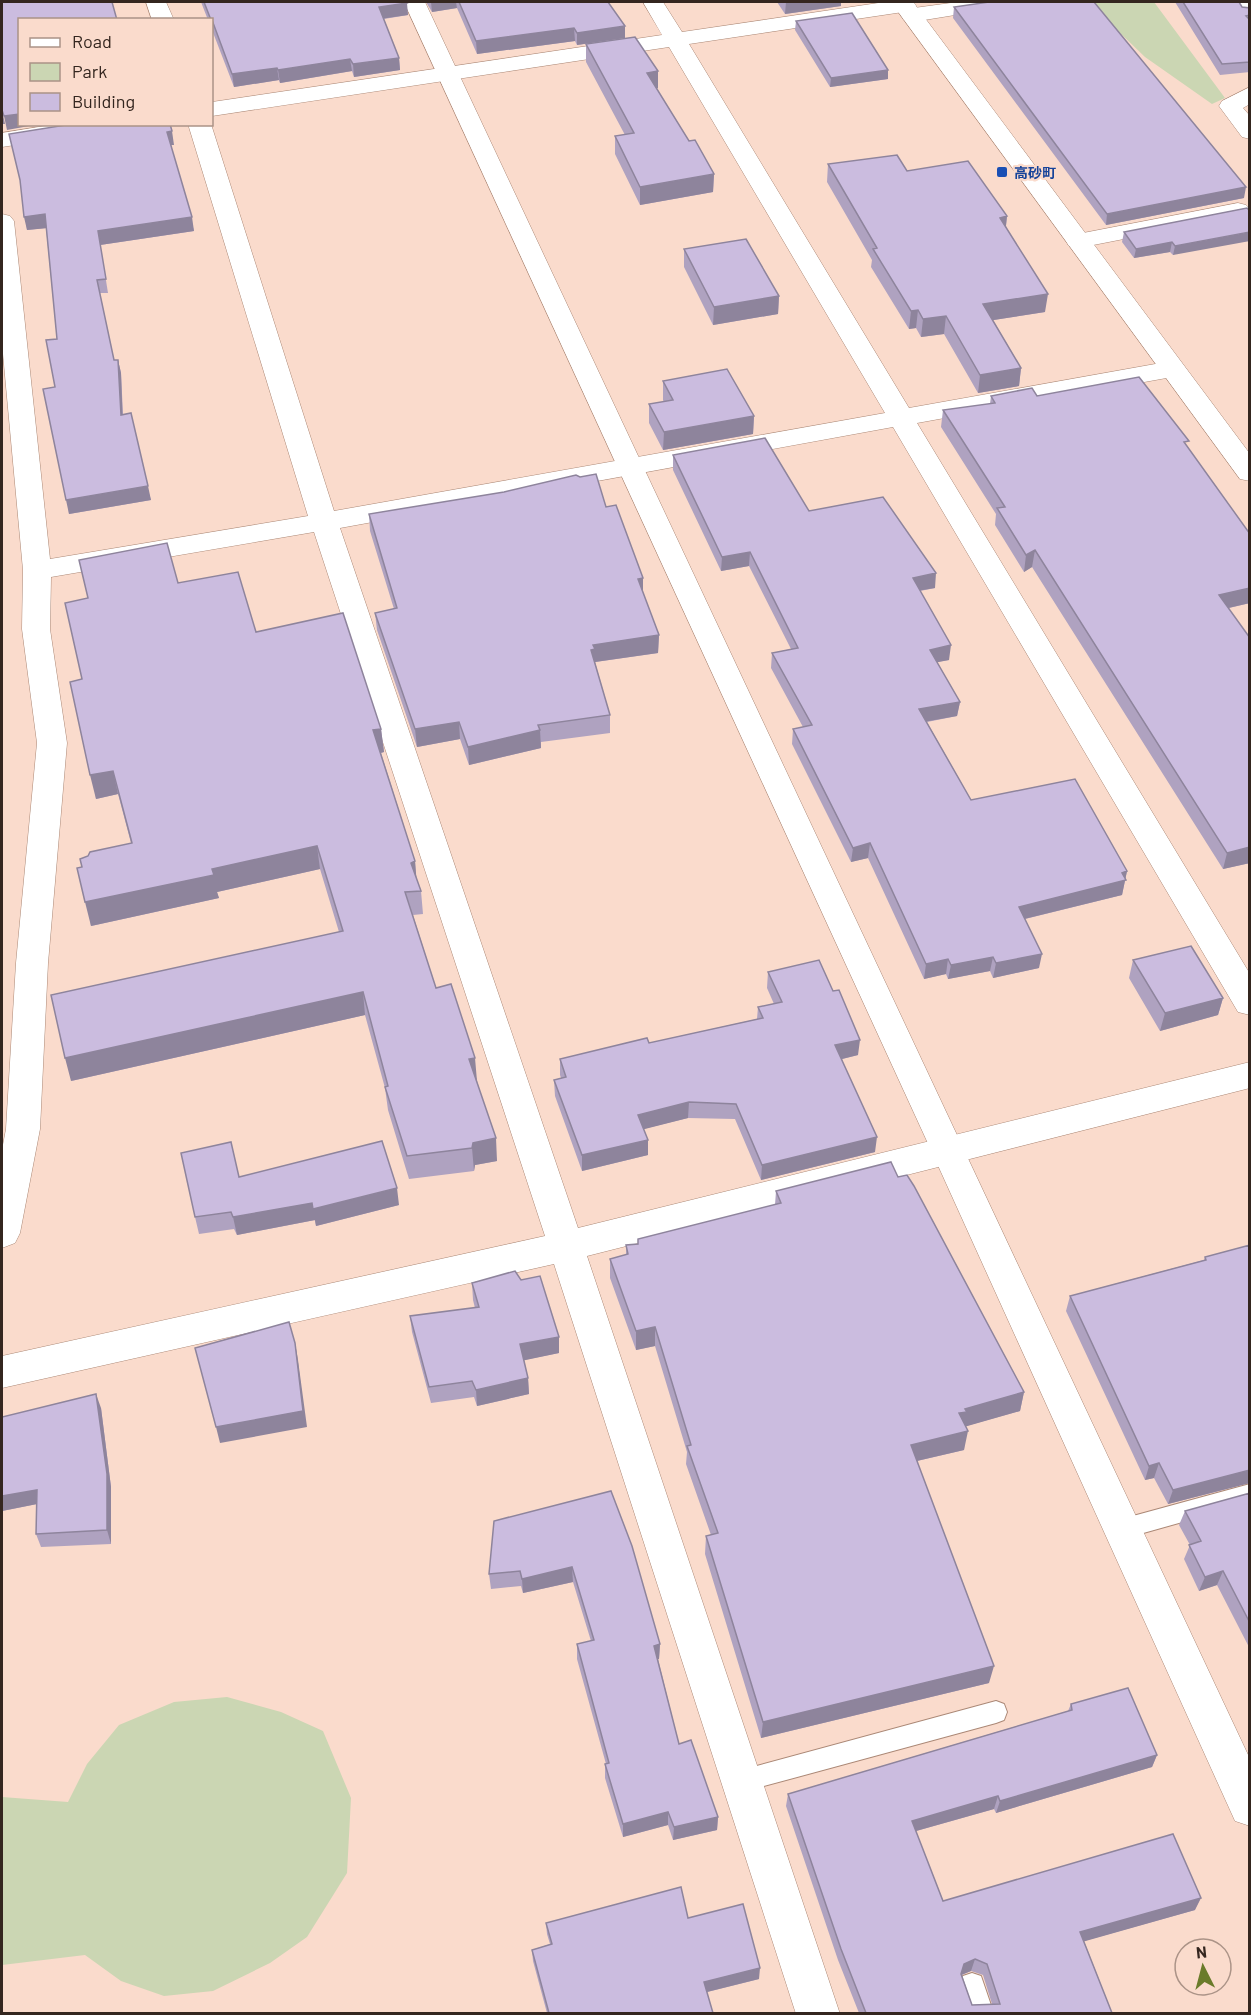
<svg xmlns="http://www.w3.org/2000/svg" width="1251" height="2015" viewBox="0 0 1251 2015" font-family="Barlow,'Noto Sans JP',sans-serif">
<rect width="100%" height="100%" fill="#fadbcc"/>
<path fill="#cbd6b3" d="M1088,2H1154L1225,98L1212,104L1145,57Z
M227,1697L281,1712L323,1731L351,1798L347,1873L307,1937L270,1963L213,1991L164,1996L121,1981L85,1955L2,1965V1797L68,1802L87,1764L119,1725L174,1702Z"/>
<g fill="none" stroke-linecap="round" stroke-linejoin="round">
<defs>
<path id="lane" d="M1250,1484V1503L1122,1539L1114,1536L1111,1529L1114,1522L1122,1519Z
M996,1701L1004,1704L1007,1712L1004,1720L996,1723L742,1792L734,1789L731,1781L734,1773L742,1770Z
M972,1973L981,1976L994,2014H970L960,1985L963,1976Z"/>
<path id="street" d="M146,2H166L174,20H152Z
M643,2H663L682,32L885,2H913L916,5L914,8L958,2H1009L1006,7L998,8L912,22L904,20L901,15L903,12L689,44L909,408L1172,361L1181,364L1185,369L1181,374L1172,377L917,423L1250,974V1015L1238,1012L893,427L340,528L578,1228L1250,1062V1088L587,1256L840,2014H796L554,1264L2,1388V1356L545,1236L314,532L51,577L50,629L67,743L48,963L40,1129L20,1233L15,1243L2,1248V1150L6,1129L16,963L37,743L22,629L23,570L2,343V214L10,216L14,221L50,559L308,516L188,124H211L334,511L885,413L669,47L212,116V102L662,35Z
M1233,2H1250V17L1242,16Z
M1250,87V104L1243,108L1250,116V139L1242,137L1219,106L1222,101Z
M57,124H116L113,129L105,131L2,147V133Z
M1238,203L1246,205L1250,209L1246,215L1078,248L1069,246L1066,241L1069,236L1078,234Z"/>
<path id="secondary" d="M404,2H425L1250,1759V1826L1235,1821L931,1150Z
M891,2H913L1250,454V481L1240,479Z"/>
</defs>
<use href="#lane" stroke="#ab8876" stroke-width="2"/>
<use href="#street" stroke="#ab8876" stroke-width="1"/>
<use href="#secondary" stroke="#ab8876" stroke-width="1"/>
<use href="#lane" fill="#fff" fill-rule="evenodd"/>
<use href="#street" fill="#fff" fill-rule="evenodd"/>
<use href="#secondary" fill="#fff" fill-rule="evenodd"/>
</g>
<path fill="#afa2c0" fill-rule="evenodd" d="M201,2H406L408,15L384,19L399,58L400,70L354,77L352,71L280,83L279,80L234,87L212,30V20H208Z
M426,2H608L625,38L577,45L575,41L477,54L457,8L432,12Z
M777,2H841V6L785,14Z
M1175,2H1239L1242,7L1250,8V72L1220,75Z
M954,7L1244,198L1106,225L953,18Z
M796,21L888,70V79L830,87L795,30Z
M586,44L658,71V88L656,89L689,141L714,174L713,192L640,205L615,154V136L625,135L586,62Z
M9,134L174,145H171L194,231L100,245L108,293H100L114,360H118L121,373L123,414L151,500L69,514L55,387L57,339L46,228L27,230L21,184Z
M828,164L907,171L1007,216L1006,226L1045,312L993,320L1021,368L1019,386L978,393L944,334L921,337L916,328L909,329L871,267L872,260L827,182Z
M1247,208L1173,255L1170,252L1134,258L1122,242L1124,232Z
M684,249L779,296L778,314L713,325L684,267Z
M663,381L754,416L753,434L663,450L649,423V404L664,402L663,400Z
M991,396H1037L1187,447L1250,603L1229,608L1250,863L1223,869L1032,567L1024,572L995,525L996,514L941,427L943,410L990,404Z
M673,455L809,511L935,588L920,591L949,660L937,662L960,702L957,716L927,722L971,800L1127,871L1122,895L1025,919L1039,968L993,978L990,971L948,979L946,974L924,979L868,858L851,862L792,744L793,729L803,727L771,668L772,653L791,649L749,566L721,571L673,470Z
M606,507L643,578V594L659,635L658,653L595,662L610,715V733L541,742V748L469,765L460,739L417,747L377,630L375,613L394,609L370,531L369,514Z
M79,560L178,583L256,632L381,729L384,752L381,753L415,861L416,878L421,891L423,914L413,915L436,988L477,1081L497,1161L475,1165L474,1171L409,1179L388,1110L385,1088L365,1015L71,1081L339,932L320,869L217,892L219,898L91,926L82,867L131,843L118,794L96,799L82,679L88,598Z
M1133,960L1223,998L1218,1015L1160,1031L1129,978Z
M768,972L858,1055L842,1059L875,1152L761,1180L735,1119L688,1118L643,1129L648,1155L582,1171L555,1096L554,1080L561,1078L560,1075V1059L649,1043L757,1019L758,1007L774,1004L767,988Z
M239,1177L399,1205L316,1226L315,1220L237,1235L234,1229L199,1234L195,1217Z
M898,1177L1024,1392L1020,1411L966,1426L964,1450L917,1461L989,1683L761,1738L705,1554L706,1536L711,1535L686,1464L687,1452L655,1346L636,1350L610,1278V1259L626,1255V1245L638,1244L775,1205L776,1191Z
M1250,1245V1483L1168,1504L1154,1478L1145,1480L1066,1311L1070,1296L1204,1260L1205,1257Z
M472,1283L559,1337V1353L524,1360L528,1378L529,1394L477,1406L474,1397L431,1403L412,1332L410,1316L475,1308L473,1300Z
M101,1408L111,1487V1544L41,1547L36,1534L37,1504L2,1511V1417Z
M611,1491L660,1644L659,1659H658L679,1744L718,1817L717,1830L673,1840L668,1825L623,1837L605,1778V1764H606L577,1659V1644L591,1641L573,1582L523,1593L521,1586L491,1589L489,1574Z
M1250,1493V1649L1217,1585L1199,1591L1184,1559L1190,1545L1179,1525L1185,1511Z
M1071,1704L1157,1755L1152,1767L996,1813L994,1809L916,1831L943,1901L1195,1910L1084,1941L1112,2013H859L838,1960L786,1806L788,1794L1068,1711ZM971,1971L983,1975L992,2004L972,2005L962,1975Z
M688,1918L759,1979L707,1992L713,2013H547L533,1961L532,1950L550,1944L547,1934L546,1923Z"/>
<path fill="#8e849c" d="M431,2H456L457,8L432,12Z
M786,2H841V6L785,14Z
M407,3L408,15L380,19L379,7Z
M625,26V38L577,45V33Z
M574,28L575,41L477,54L476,41Z
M399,58L400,70L354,77L353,64Z
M350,59L352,71L280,83L278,70Z
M277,68L279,80L234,87L232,74Z
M888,70V79L830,87L831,78Z
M658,71V88L646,90L647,73Z
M2,110L5,124H2Z
M20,114V124H40L7,130L4,116Z
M172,131L174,145H169L167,132Z
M714,174L713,192L640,205V187Z
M1246,187L1244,198L1106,225L1107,214Z
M45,214L48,228L27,230L24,217Z
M1007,216L1005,234L1000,218Z
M192,217L194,231L100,245L108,293L98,231Z
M1250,232V241L1173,255L1175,246Z
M1172,242L1170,252L1134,258L1136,249Z
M1048,294L1045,312L981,322L983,304Z
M779,296L778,314L713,325L714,307Z
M918,310L916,328L909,329L911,311Z
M946,316L944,334L921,337L923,319Z
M118,360L121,373L123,429L121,415Z
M1021,368L1019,386L978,393L980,375Z
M754,416L753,434L663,450L664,432Z
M148,486L151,500L69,514L66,500Z
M1035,550L1032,567L1024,572L1026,555Z
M750,552L749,566L721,571L722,557Z
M936,573L935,588L911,592L913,578Z
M643,578V596L638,579Z
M1250,588V603L1215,611L1219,595Z
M659,635L658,653L595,662V667L591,650L593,645Z
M951,645L949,660L928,664L930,650Z
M960,702L957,716L918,723L919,709Z
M459,722L460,739L417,747L415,729Z
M381,729L384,752L376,754L373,730Z
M540,730L541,748L469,765L468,747Z
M113,771L118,794L96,799L90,775Z
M870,843L868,858L851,862L853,848Z
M317,846L320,869L217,892L219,898L91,926L85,902L212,869Z
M1250,847V863L1223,869L1227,853Z
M415,861L417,885L411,863Z
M1127,871L1122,895L1016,921L1019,907Z
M1042,954L1039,968L993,978L996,963Z
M993,957L990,971L948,979L951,965Z
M948,959L946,974L924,979L926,964Z
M363,992L365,1015L71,1081L65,1058Z
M1223,998L1218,1015L1160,1031L1165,1013Z
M860,1040L858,1055L834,1061L835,1045Z
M475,1058L477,1081L470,1082L469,1059Z
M689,1102L688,1118L637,1131L638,1115Z
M877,1137L875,1152L761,1180L762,1165Z
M496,1138L497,1161L475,1165L474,1171L472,1148L473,1143Z
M648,1140V1155L582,1171V1155Z
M397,1188L399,1205L316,1226L313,1209Z
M312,1203L315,1220L237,1235L233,1217Z
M655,1327V1346L636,1350V1331Z
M559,1337V1353L521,1361L520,1344Z
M295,1343L298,1360L307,1427L220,1443L216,1427Z
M528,1378L529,1394L477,1406L476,1390Z
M1024,1392L1020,1411L964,1427L959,1413L965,1409Z
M96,1394L101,1408L111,1487V1544L107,1530Z
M968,1431L964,1450L908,1463L911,1445Z
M1159,1463L1154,1478L1145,1480L1149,1466Z
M1250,1470V1483L1168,1504L1173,1490Z
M37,1490L42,1503L2,1511V1496Z
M572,1567L573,1582L523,1593L522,1579Z
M1223,1571L1217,1585L1199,1591L1205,1577Z
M660,1644L659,1659L654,1660V1646Z
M994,1666L989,1683L761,1738L763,1722Z
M1157,1755L1152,1767L996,1813L1000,1801Z
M998,1796L994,1809L909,1833L912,1821Z
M668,1812V1825L623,1837V1824Z
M718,1817L717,1830L673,1840L674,1827Z
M1201,1898L1195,1910L1075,1944L1080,1932Z
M975,1959L971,1971L961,1975L964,1964Z
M760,1968L759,1979L703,1993L704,1982Z"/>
<path fill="#cbbcdf" stroke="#8e849c" stroke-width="1.5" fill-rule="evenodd" d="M2,2H112L117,20H20V114L4,116L2,110V111Z
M204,2H406L407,3L379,7L399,58L353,64L350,59L278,70L277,68L232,74L212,20H211Z
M459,2H608L625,26L577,33L574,28L476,41Z
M989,2H1094L1246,187L1107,214L954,7Z
M1183,2H1239L1242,7L1250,8V15L1246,16L1250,20V62L1222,64Z
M852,13L888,70L831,78L796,21Z
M635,37L658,71L647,73L689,141L695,140L714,174L640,187L615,136L634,133L586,44Z
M72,124H170L172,131L167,132L192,217L98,231L106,279L97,280L114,360H118L121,415L131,413L148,486L66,500L43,389L55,387L46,340L57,339L45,214L24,217L20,180L9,134Z
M897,155L907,171L968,161L1007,216L1000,218L1048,294L983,304L1021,368L980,375L946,316L923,319L918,310L911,311L873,249L877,248L828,164Z
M1247,208L1250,211V232L1175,246L1172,242L1136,249L1124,232Z
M746,239L779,296L714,307L684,249Z
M727,369L754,416L664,432L649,404L673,400L663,381Z
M1139,377L1189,441L1184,442L1250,534V588L1219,595L1250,638V847L1227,853L1035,550L1026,555L997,508L1005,507L943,410L995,403L991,396L1032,388L1037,396Z
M765,438L809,511L883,497L936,573L913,578L951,645L930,650L960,702L919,709L971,800L1075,779L1127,871L1122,873L1126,880L1019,907L1042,954L996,963L993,957L951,965L948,959L926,964L870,843L853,848L793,729L812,725L772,653L798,648L750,552L722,557L673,455Z
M596,474L606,507L616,505L643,578L638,579L659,635L593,645L595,649L591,650L610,715L538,725L540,730L468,747L459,722L415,729L375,613L397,608L369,514L504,492L576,475L580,477Z
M167,543L178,583L238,572L256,632L343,613L381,729L373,730L415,861L411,863L421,891L405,892L436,988L451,984L475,1058L469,1059L496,1138L473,1143L472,1148L407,1156L385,1087L388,1086L363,992L65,1058L51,995L343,931L317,846L212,869L214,875L85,902L77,868L82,867L80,859L88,856L90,852L132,843L113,771L90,775L70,682L82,679L65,603L88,598L79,560Z
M1191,946L1223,998L1165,1013L1133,960Z
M819,960L833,991L839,990L860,1040L835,1045L877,1137L762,1165L736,1104L689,1102L638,1115L648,1140L582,1155L554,1080L566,1077L560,1059L647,1038L649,1043L763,1018L758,1007L782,1002L768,972Z
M382,1141L397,1188L313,1209L312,1203L233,1217L231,1212L195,1217L181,1153L231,1142L239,1177Z
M891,1162L898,1177L907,1175L914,1186L1024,1392L965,1409L967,1412L959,1413L968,1431L911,1445L994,1666L763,1722L706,1536L718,1533L687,1446L691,1445L655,1327L636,1331L610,1259L628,1254L626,1245L638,1244V1239L781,1203L776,1191Z
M1250,1245V1470L1173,1490L1159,1463L1149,1466L1070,1296L1206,1260L1205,1257Z
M515,1271L521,1280L540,1276L559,1337L520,1344L528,1378L476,1390L472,1381L429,1387L410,1316L479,1307L472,1283Z
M289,1322L295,1343L303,1411L216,1427L195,1348Z
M96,1394L107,1474V1530L36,1534L37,1490L2,1496V1417Z
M611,1491L632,1546L660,1644L654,1646L679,1744L691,1740L718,1817L674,1827L668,1812L623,1824L605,1764L609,1763L577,1644L594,1640L572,1567L522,1579L520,1571L489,1574L494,1521Z
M1250,1493V1623L1223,1571L1205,1577L1189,1545L1201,1541L1185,1511Z
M1128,1688L1157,1755L1000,1801L998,1796L912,1821L943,1901L1173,1834L1201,1898L1080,1932L1112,2013H866L841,1949L788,1794L1072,1710L1071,1704ZM975,1959L987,1964L1000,2004L972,2005L961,1974L964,1964Z
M681,1887L688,1918L743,1904L760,1968L704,1982L713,2013H549L532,1950L552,1944L546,1923Z"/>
<rect fill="#1a4fb4" stroke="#fadbcc" stroke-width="2" x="996" y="166" width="12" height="12" rx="3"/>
<g text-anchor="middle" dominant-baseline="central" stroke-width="4.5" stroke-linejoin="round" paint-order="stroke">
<g font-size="14" font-weight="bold" fill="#164399" stroke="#fadbcc" text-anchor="start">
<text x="1014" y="172">高砂町</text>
</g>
</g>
<rect width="1251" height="2015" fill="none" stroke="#34261f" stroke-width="6"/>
<rect x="18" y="18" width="195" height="108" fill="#fadbcc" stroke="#ab9387" stroke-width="1.5"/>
<rect x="30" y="38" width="30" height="9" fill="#ffffff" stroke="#ab9387" stroke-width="1.5"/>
<text x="72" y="48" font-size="18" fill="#34261f">Road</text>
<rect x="30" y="63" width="30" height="18" fill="#cbd6b3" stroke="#ab9387" stroke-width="1.5"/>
<text x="72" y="78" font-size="18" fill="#34261f">Park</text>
<rect x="30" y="93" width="30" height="18" fill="#cbbcdf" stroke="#ab9387" stroke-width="1.5"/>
<text x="72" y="108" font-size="18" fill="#34261f">Building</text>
<g transform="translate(1203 1967) rotate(354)"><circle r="28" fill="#fadbcc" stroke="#ab9387" stroke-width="1.5"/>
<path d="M0-4.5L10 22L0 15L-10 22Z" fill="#6a7b2a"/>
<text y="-9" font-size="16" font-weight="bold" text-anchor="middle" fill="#34261f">N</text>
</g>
</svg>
